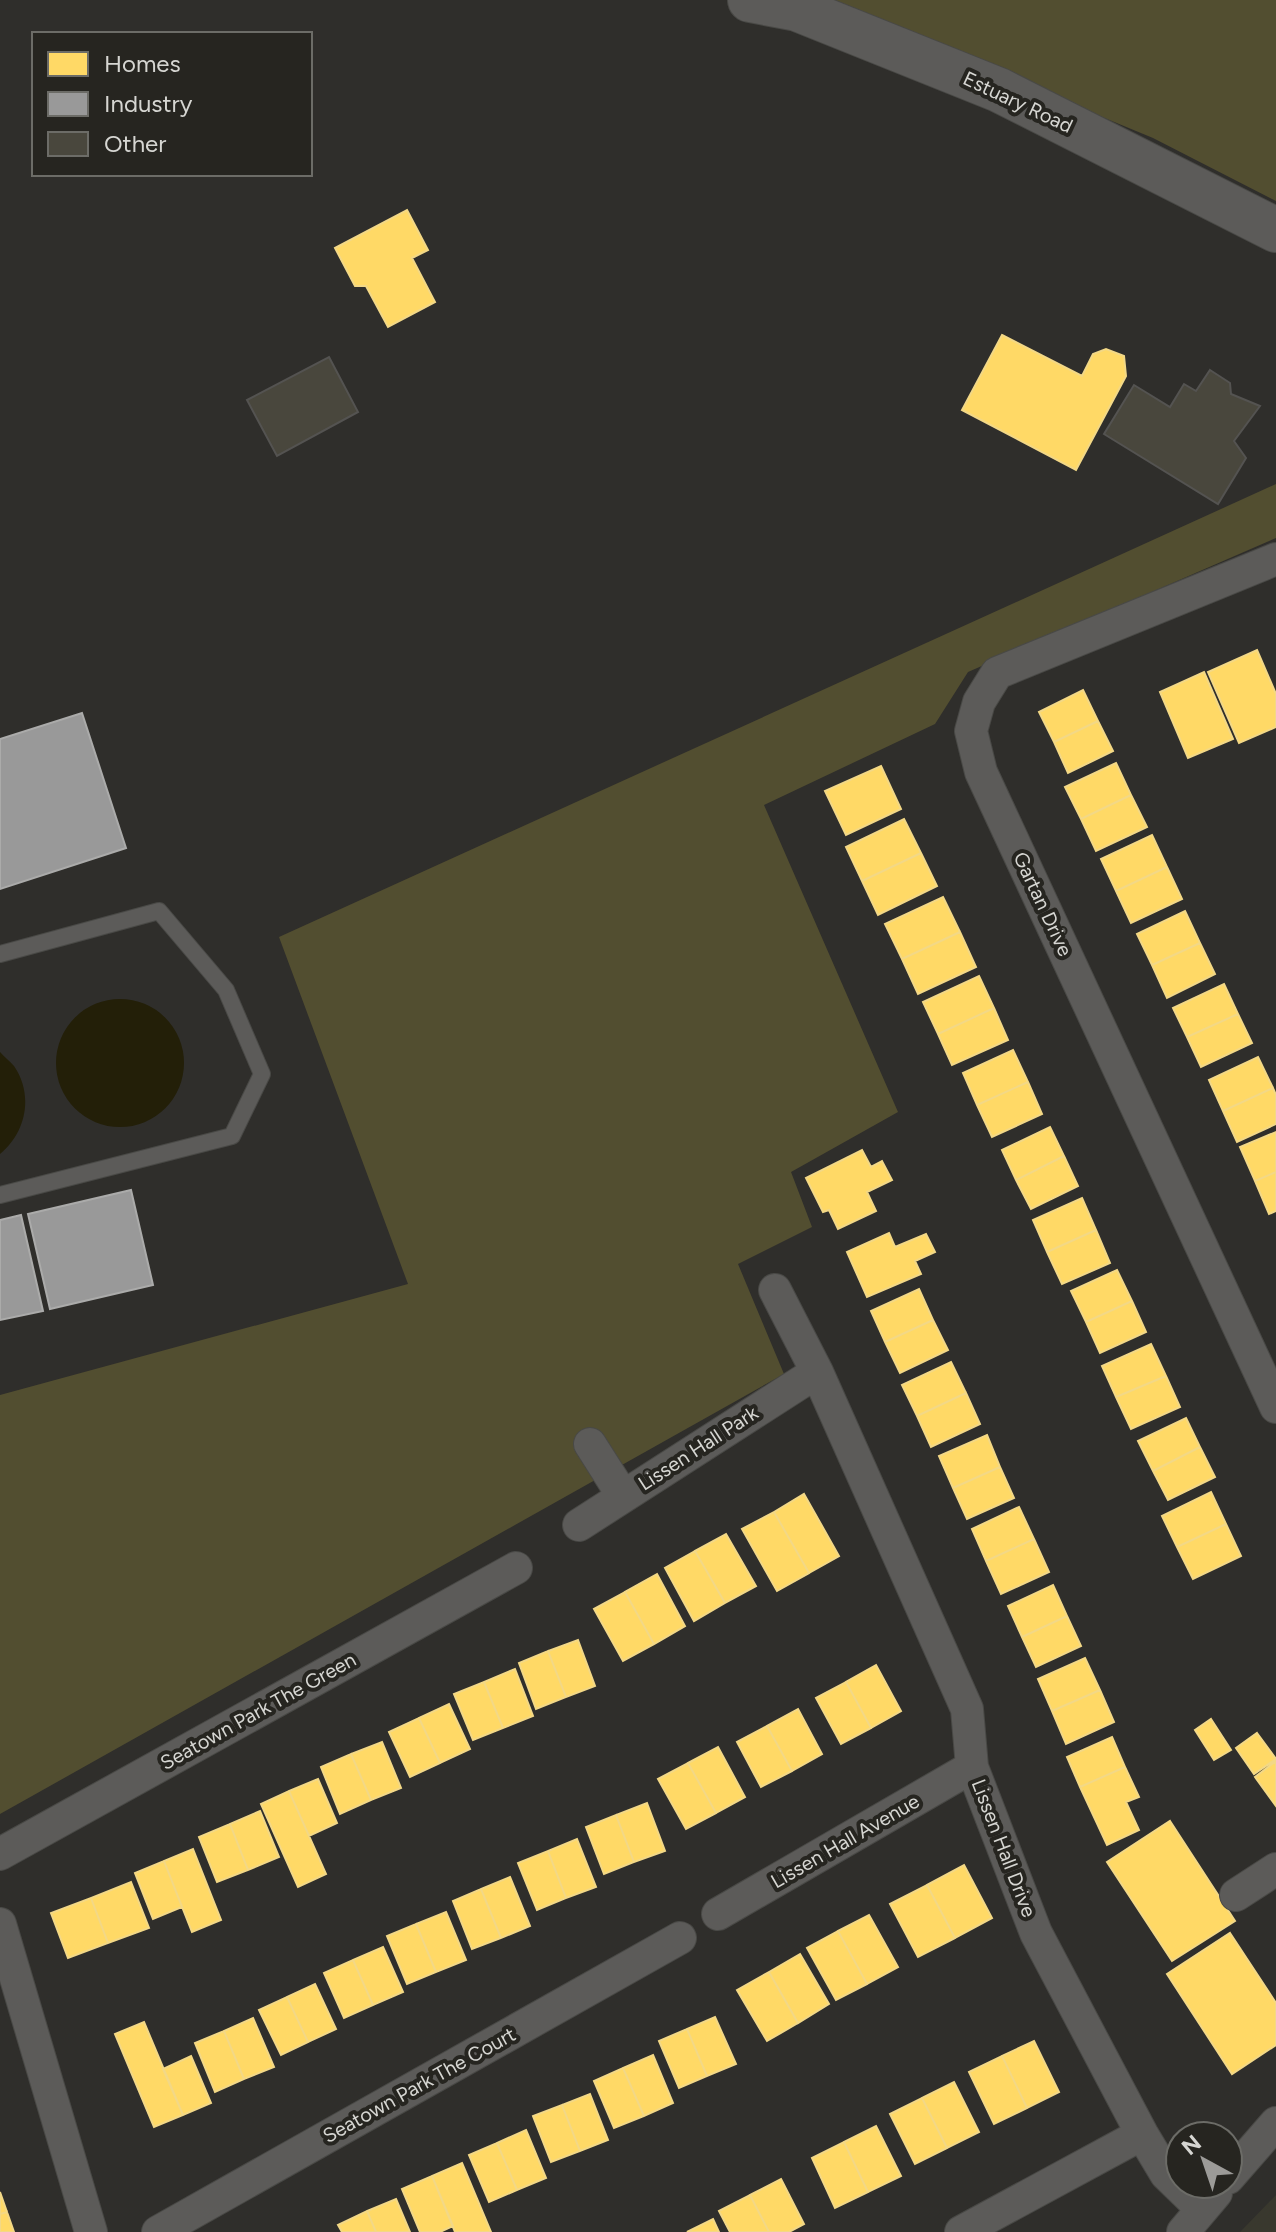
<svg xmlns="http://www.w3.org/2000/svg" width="1276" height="2232" viewBox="0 0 1276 2232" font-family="Figtree,sans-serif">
<rect width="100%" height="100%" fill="#2f2e2b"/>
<path fill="#39382e" d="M1276,2195V2232H1240Z"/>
<path fill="#524e30" d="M818,0H1276V201L1153,138Z
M1276,484V538L968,672L935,724L764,805L898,1112L791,1172L812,1227L738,1264L784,1374L0,1814V1395L408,1284L279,937Z"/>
<path fill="#231f08" d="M56 1063a64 64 0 1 1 128 0a64 64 0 1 1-128 0Z
M0,1052C4,1057 10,1061 14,1066C34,1095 26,1133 0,1154Z"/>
<path fill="#ffd966" stroke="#f3d886" stroke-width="2" d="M407,210L428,250L412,258L435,302L388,327L366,286H355L335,248Z
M1002,335L1082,376L1093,354L1106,349L1124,356L1126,376L1076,470L962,410Z
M1257,650L1276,694V727L1239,743L1208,672Z
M1204,672L1233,739L1188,758L1160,692Z
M1083,690L1098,721L1054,742L1039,712Z
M1098,721L1113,751L1068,773L1054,742Z
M1116,763L1131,795L1081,819L1065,787Z
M881,766L901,809L846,835L825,791Z
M1131,795L1147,827L1096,851L1081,819Z
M904,819L921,853L862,881L846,847Z
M1152,835L1167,867L1116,891L1101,859Z
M921,853L937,886L878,915L862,881Z
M1167,867L1182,899L1131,923L1116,891Z
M943,897L960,932L902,959L885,924Z
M1185,911L1200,943L1152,965L1137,934Z
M960,932L976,967L918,994L902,959Z
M1200,943L1215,974L1167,998L1152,965Z
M979,976L994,1008L938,1034L923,1002Z
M1224,984L1238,1014L1187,1037L1173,1008Z
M994,1008L1008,1040L952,1065L938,1034Z
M1238,1014L1252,1043L1201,1067L1187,1037Z
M1013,1050L1028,1082L977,1105L963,1073Z
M1258,1057L1273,1088L1223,1111L1209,1080Z
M1028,1082L1042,1114L992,1137L977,1105Z
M1273,1088L1276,1095V1124L1237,1142L1223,1111Z
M1050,1127L1064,1156L1016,1180L1002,1150Z
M1276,1132V1172L1255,1181L1240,1147Z
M862,1150L871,1167L882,1161L892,1180L867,1192L876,1211L838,1229L829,1210L823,1212L806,1178Z
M1064,1156L1078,1186L1031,1209L1016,1180Z
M1276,1172V1211L1269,1214L1255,1181Z
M1082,1198L1096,1230L1047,1252L1033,1220Z
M1096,1230L1110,1263L1062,1284L1047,1252Z
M889,1233L895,1247L926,1234L935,1252L915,1261L921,1274L867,1297L847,1252Z
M1117,1270L1132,1301L1086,1322L1071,1291Z
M919,1289L933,1320L885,1342L871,1311Z
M1132,1301L1146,1332L1100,1353L1086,1322Z
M933,1320L948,1350L900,1373L885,1342Z
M1151,1344L1166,1376L1116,1397L1102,1366Z
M951,1362L966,1393L917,1416L902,1385Z
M1166,1376L1180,1407L1131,1429L1116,1397Z
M966,1393L980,1424L931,1447L917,1416Z
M1186,1418L1200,1447L1153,1471L1138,1441Z
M987,1435L1000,1467L953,1488L939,1456Z
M1200,1447L1215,1477L1168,1500L1153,1471Z
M1000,1467L1014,1498L967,1519L953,1488Z
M1211,1492L1226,1524L1177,1547L1162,1516Z
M804,1494L839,1556L809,1573L774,1512Z
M1019,1507L1034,1539L986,1561L972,1529Z
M774,1512L809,1573L777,1591L742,1529Z
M1226,1524L1241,1556L1193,1579L1177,1547Z
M726,1534L756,1586L725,1603L695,1551Z
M1034,1539L1049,1572L1001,1594L986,1561Z
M695,1551L725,1603L694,1621L665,1568Z
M657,1574L685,1626L654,1644L625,1592Z
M1053,1585L1067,1616L1022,1637L1008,1606Z
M625,1592L654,1644L623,1661L594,1609Z
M1067,1616L1081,1646L1036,1667L1022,1637Z
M578,1640L595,1686L566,1697L548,1651Z
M548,1651L566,1697L536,1709L519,1663Z
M1085,1658L1100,1690L1052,1711L1038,1679Z
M876,1665L901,1711L871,1728L846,1682Z
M515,1669L533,1716L503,1728L484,1682Z
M484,1682L503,1728L473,1740L454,1694Z
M846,1682L871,1728L841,1744L816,1698Z
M1100,1690L1114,1722L1066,1744L1052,1711Z
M449,1704L470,1749L440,1763L419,1718Z
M798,1709L822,1754L792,1771L767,1726Z
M419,1718L440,1763L410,1777L389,1732Z
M1211,1719L1231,1750L1214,1760L1195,1730Z
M767,1726L792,1771L761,1787L737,1742Z
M1257,1733L1276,1759L1254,1774L1236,1748Z
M1112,1737L1125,1767L1080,1787L1067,1757Z
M382,1742L401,1788L371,1800L351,1754Z
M718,1747L745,1797L716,1813L688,1763Z
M351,1754L371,1800L340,1814L321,1767Z
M1276,1761V1806L1255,1777Z
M688,1763L716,1813L686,1829L658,1779Z
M1125,1767L1139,1797L1126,1802L1139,1830L1107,1845L1080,1787Z
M318,1779L337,1823L309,1836L289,1791Z
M289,1791L326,1874L298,1887L261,1804Z
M647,1803L665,1851L634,1862L616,1815Z
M260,1811L279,1857L248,1870L230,1824Z
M616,1815L634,1862L604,1874L586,1827Z
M1170,1821L1235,1921L1172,1961L1107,1862Z
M230,1824L248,1870L217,1882L199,1837Z
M577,1839L596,1887L566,1898L548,1851Z
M193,1849L221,1920L192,1932L164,1861Z
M548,1851L566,1898L537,1910L518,1863Z
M164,1861L182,1907L153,1919L135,1873Z
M964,1865L992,1918L955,1938L927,1885Z
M510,1877L530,1926L501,1938L481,1889Z
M131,1882L149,1928L108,1943L91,1898Z
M927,1885L955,1938L918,1957L890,1904Z
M481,1889L501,1938L472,1949L453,1901Z
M91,1898L108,1943L68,1958L51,1913Z
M446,1912L466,1960L436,1972L416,1924Z
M869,1915L898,1967L867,1984L838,1931Z
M416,1924L436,1972L407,1984L387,1936Z
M838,1931L867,1984L836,2000L807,1948Z
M1230,1933L1276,2003V2045L1232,2074L1167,1974Z
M383,1947L403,1992L373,2005L353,1960Z
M800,1954L829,2004L798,2023L769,1972Z
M353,1960L373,2005L344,2018L324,1973Z
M769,1972L798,2023L767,2041L737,1990Z
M315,1984L336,2029L308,2042L287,1997Z
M287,1997L308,2042L281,2055L259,2010Z
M715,2017L736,2064L707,2076L687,2029Z
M253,2018L274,2067L244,2079L224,2031Z
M144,2022L183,2115L154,2127L115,2034Z
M687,2029L707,2076L679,2088L659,2041Z
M224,2031L244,2079L215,2092L195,2043Z
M1034,2041L1059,2092L1027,2108L1002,2056Z
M653,2055L673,2103L644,2116L623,2068Z
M191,2056L211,2103L183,2115L163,2069Z
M1002,2056L1027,2108L994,2124L969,2072Z
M623,2068L644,2116L614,2128L594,2081Z
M954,2082L979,2132L947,2148L922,2098Z
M590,2094L608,2140L580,2151L562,2105Z
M922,2098L947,2148L915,2164L890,2114Z
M562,2105L580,2151L551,2162L533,2116Z
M876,2126L901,2176L868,2192L844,2142Z
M526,2130L546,2178L517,2190L497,2143Z
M844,2142L868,2192L835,2208L812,2158Z
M497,2143L517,2190L489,2202L469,2155Z
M462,2163L491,2232H455L432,2176Z
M432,2176L453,2226L440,2232H420L402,2189Z
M781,2179L804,2224L789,2232H769L750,2195Z
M0,2192L7,2212L0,2214Z
M750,2195L769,2232H730L719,2211Z
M396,2199L410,2232H376L367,2211Z
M367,2211L376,2232H342L338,2225Z
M7,2212L14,2232H0V2214Z
M713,2219L719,2232H687Z"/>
<path fill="#999" stroke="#ababaa" stroke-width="2" d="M82,713L126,848L0,889V739Z
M131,1190L153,1285L50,1309L28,1214Z
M21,1215L43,1311L0,1320V1220Z"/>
<path fill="#49473d" stroke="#545351" stroke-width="2" d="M329,357L358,412L277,456L247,400Z
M1210,370L1230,383L1231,394L1260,406L1234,441L1246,458L1218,504L1104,434L1134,385L1170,407L1184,384L1196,391Z"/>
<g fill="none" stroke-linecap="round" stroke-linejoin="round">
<defs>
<path id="lane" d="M0,954L159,911L226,990L262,1074L232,1136L0,1195"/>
<path id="street" d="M1276,559L997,673L979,702L971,731L981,772L1276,1407
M775,1290L817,1372L967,1709L972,1767L1036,1933L1142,2134L1166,2174L1202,2209
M590,1444L623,1496
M579,1525L817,1372
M0,1854L516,1568
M1236,1895L1276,1869
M718,1914L972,1767
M0,1924L91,2232
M1228,2178L1276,2123
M158,2232L680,1938
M961,2232L1142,2134
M1183,2232L1216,2193"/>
<path id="secondary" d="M750,0L797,9L999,90L1276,230"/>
</defs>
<use href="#lane" stroke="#494946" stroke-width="18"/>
<use href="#street" stroke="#494946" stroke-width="34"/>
<use href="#secondary" stroke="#494946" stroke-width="46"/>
<use href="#lane" stroke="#5c5b59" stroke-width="16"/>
<use href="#street" stroke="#5c5b59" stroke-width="32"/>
<use href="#secondary" stroke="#5c5b59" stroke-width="44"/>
</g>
<g text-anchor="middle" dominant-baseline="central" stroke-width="8" stroke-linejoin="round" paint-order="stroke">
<g font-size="20" fill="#d6d6d2" stroke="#262520">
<text transform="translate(1018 102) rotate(25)">Estuary Road</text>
<text transform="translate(1043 904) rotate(65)">Gartan Drive</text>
<text transform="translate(698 1448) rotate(-33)">Lissen Hall Park</text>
<text transform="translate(258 1711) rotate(-29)">Seatown Park The Green</text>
<text transform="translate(845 1841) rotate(-30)">Lissen Hall Avenue</text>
<text transform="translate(1004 1848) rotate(69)">Lissen Hall Drive</text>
<text transform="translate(419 2085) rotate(-29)">Seatown Park The Court</text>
</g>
</g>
<rect x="32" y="32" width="280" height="144" fill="#262520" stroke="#6c6c67" stroke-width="2"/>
<rect x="48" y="52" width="40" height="24" fill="#ffd966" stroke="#6c6c67" stroke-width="2"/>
<text x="104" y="72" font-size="24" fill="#d6d6d2">Homes</text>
<rect x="48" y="92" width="40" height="24" fill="#999999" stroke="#6c6c67" stroke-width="2"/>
<text x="104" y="112" font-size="24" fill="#d6d6d2">Industry</text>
<rect x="48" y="132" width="40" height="24" fill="#49473d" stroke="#6c6c67" stroke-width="2"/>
<text x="104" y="152" font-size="24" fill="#d6d6d2">Other</text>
<g transform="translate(1204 2160) rotate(320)"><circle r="38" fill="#262520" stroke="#6c6c67" stroke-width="2"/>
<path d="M0-6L14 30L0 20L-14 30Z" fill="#9c9b98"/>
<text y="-12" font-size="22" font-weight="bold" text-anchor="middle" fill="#d6d6d2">N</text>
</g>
</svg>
